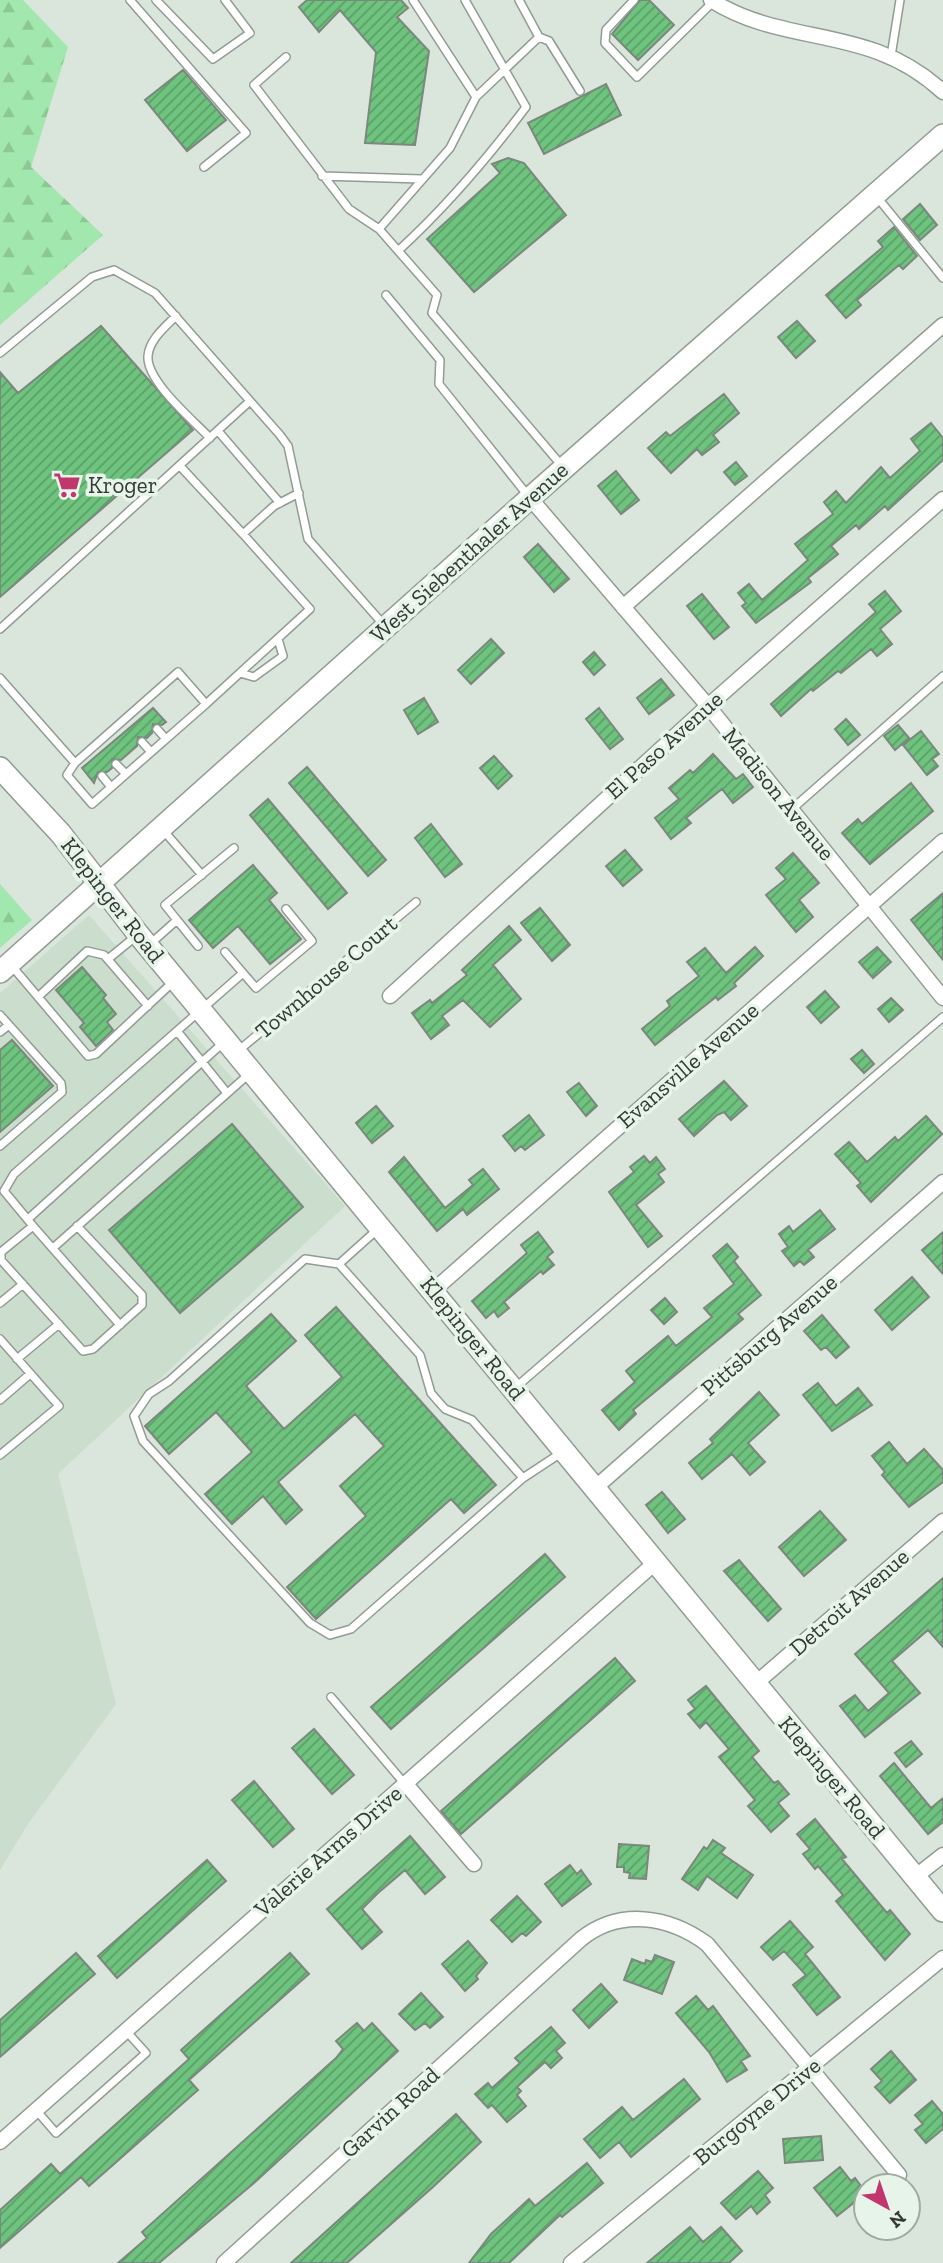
<svg xmlns="http://www.w3.org/2000/svg" width="943" height="2263" viewBox="0 0 943 2263" font-family="'Zilla Slab',serif">
<defs>
<pattern id="forest-firs" width="22" height="20" patternUnits="userSpaceOnUse" patternTransform="scale(1.75)"><rect width="22" height="20" fill="#a2e7ad"/><path d="M5 1l3.5 6h-7zM16 11l3.5 6h-7z" fill="#8cc795"/></pattern>
<pattern id="building-hatch" width="6" height="6" patternUnits="userSpaceOnUse" patternTransform="scale(1.75)"><rect width="6" height="6" fill="#6ec37e"/><path d="M-1 1l2-2M0 6l6-6M5 7l2-2" fill="none" stroke="#5b9f68"/></pattern>
</defs>
<rect width="100%" height="100%" fill="#dae6dc"/>
<path fill="#cbddcd" d="M89,915L345,1206L58,1474L116,1704L28,1824L0,1870V993Z"/>
<path fill="url(#forest-firs)" d="M0,0H23L68,47L31,167L103,235L0,325Z
M0,884L32,920L0,948Z"/>
<path fill="url(#building-hatch)" stroke="#7c877d" stroke-width="2" d="M307,0H401L408,8L397,17L429,51L415,145L365,143L376,52L340,10L319,32L299,7Z
M640,0H649L674,25L638,60L612,34Z
M183,70L226,120L187,151L145,100Z
M606,84L621,115L544,154L528,123Z
M508,158L524,163L566,215L474,292L427,239L500,173L492,164Z
M920,204L937,225L920,240L903,219Z
M894,227L917,256L903,269L899,265L857,300L861,305L846,318L826,295L883,247L878,241Z
M797,321L815,341L796,358L778,337Z
M101,326L193,430L0,597V372L18,393Z
M724,394L739,413L713,435L719,442L702,455L697,449L671,473L648,448L666,432L670,436Z
M931,423L943,438V460L888,510L885,506L859,529L856,525L831,546L838,554L808,578L811,582L756,623L742,606L746,603L738,593L749,584L762,600L808,560L795,544L833,514L824,502L836,491L846,503L881,467L890,478L920,451L911,439Z
M736,462L747,476L735,485L724,472Z
M616,471L639,500L621,514L598,486Z
M538,544L569,579L554,592L524,557Z
M885,591L901,611L880,629L892,644L877,656L871,649L841,673L838,671L813,691L811,689L781,716L771,704L876,612L869,604Z
M702,594L729,627L714,639L687,606Z
M491,639L504,653L471,684L458,670Z
M594,652L605,665L594,675L583,662Z
M661,679L674,695L649,714L637,698Z
M424,698L438,722L418,734L404,710Z
M153,708L166,722L162,725L153,724L152,733L147,738L138,737L137,746L121,760L112,759V768L107,772H98L94,783L82,768Z
M599,708L623,739L610,749L586,719Z
M846,719L860,735L848,745L835,729Z
M898,725L909,738L895,750L884,736Z
M921,731L939,754L932,759L938,766L927,775L903,745Z
M713,754L736,779L743,774L753,787L733,803L722,789L686,818L691,823L671,839L655,818L679,799L669,788L690,770L693,773Z
M494,756L512,776L498,789L480,768Z
M307,767L386,860L368,876L289,783Z
M911,783L933,811L870,864L842,833L858,819L862,824Z
M268,799L347,893L328,909L250,815Z
M431,824L462,864L445,877L415,838Z
M625,850L642,870L623,886L606,866Z
M793,853L819,883L799,900L813,917L796,932L766,895L786,879L776,868Z
M253,865L277,893L269,900L301,939L270,964L238,926L213,948L189,920Z
M943,893V960L911,920Z
M540,908L570,945L552,961L521,923Z
M509,926L521,940L493,965L521,999L490,1027L463,1000L442,1016L449,1025L431,1039L412,1013L430,1000L432,1003L467,975L462,970Z
M755,947L763,956L734,983L736,986L718,1000L716,997L655,1045L642,1029L670,1006L667,1001L699,976L687,962L705,948L726,973Z
M877,947L891,962L873,978L859,962Z
M82,967L106,995L103,998L116,1014L107,1022L113,1030L96,1046L80,1027L84,1023L56,990Z
M825,991L839,1007L821,1023L807,1007Z
M891,998L903,1010L889,1022L878,1009Z
M12,1040L53,1086L0,1132V1050Z
M862,1050L874,1064L864,1073L851,1059Z
M724,1081L747,1106L731,1120L724,1112L717,1115L694,1136L679,1119Z
M579,1083L597,1106L586,1116L567,1092Z
M376,1106L393,1126L372,1143L356,1123Z
M529,1115L544,1135L525,1150L521,1146L515,1151L503,1136Z
M926,1116L942,1134L871,1202L857,1186L861,1183L835,1154L849,1142L867,1162L895,1137L898,1141Z
M232,1124L303,1207L180,1313L109,1230Z
M644,1156L650,1163L656,1157L665,1169L658,1174L664,1182L636,1205L662,1236L648,1247L609,1192L634,1172L630,1167Z
M404,1157L445,1208L473,1185L469,1180L483,1169L499,1189L467,1215L463,1209L437,1231L389,1172Z
M820,1210L835,1229L808,1250L814,1257L804,1265L800,1261L794,1266L782,1251L788,1247L779,1234L789,1226L793,1232Z
M538,1232L553,1252L547,1257L554,1265L543,1274L541,1271L504,1302L509,1308L498,1317L494,1311L486,1318L472,1301L527,1253L521,1245Z
M943,1232V1274L922,1250Z
M727,1244L738,1257L734,1261L761,1295L738,1314L743,1319L633,1410L636,1414L619,1430L602,1410L635,1382L626,1371L668,1336L676,1346L712,1317L704,1308L734,1284L713,1256Z
M912,1277L929,1297L892,1330L875,1310Z
M665,1298L677,1312L664,1324L651,1310Z
M336,1307L496,1485L464,1513L451,1499L316,1619L287,1587L366,1516L340,1486L384,1446L355,1414L278,1482L302,1510L286,1524L263,1496L232,1524L205,1494L252,1452L216,1412L169,1454L145,1426L271,1314L296,1341L246,1386L284,1429L342,1377L305,1335Z
M822,1315L849,1347L836,1358L826,1347L821,1350L804,1331Z
M818,1383L836,1406L858,1388L872,1405L832,1431L803,1395Z
M759,1392L779,1415L748,1443L765,1462L750,1475L732,1454L702,1479L689,1463L713,1443L710,1439Z
M889,1442L907,1464L924,1449L943,1470V1482L909,1507L882,1475L885,1472L872,1456Z
M662,1492L685,1519L668,1533L646,1505Z
M820,1511L846,1540L804,1576L779,1547Z
M545,1554L565,1577L391,1729L371,1707Z
M739,1560L781,1609L768,1621L724,1571Z
M943,1578V1647L928,1630L892,1661L920,1693L865,1737L840,1706L855,1695L868,1711L889,1693L855,1654Z
M615,1658L635,1681L461,1834L441,1811Z
M706,1686L759,1751L752,1757L774,1783L778,1781L789,1794L778,1803L789,1816L771,1832L748,1806L755,1800L719,1757L729,1749L706,1722L700,1728L688,1714L695,1709L688,1700Z
M314,1729L354,1775L332,1794L292,1748Z
M911,1741L922,1754L906,1767L895,1753Z
M894,1763L931,1808L943,1798V1822L928,1834L880,1776Z
M254,1781L294,1829L273,1847L232,1800Z
M815,1819L846,1857L842,1859L887,1913L890,1910L910,1934L885,1960L836,1901L843,1895L818,1866L815,1869L803,1854L810,1849L797,1834Z
M410,1836L445,1877L425,1894L405,1870L378,1893L362,1909L382,1932L362,1949L327,1909Z
M713,1840L725,1848L721,1853L753,1875L737,1898L707,1876L698,1890L682,1879L704,1847L707,1849Z
M619,1844L649,1846L646,1879L629,1878L630,1873L624,1872V1867H617Z
M207,1860L226,1881L117,1978L98,1956Z
M570,1865L577,1874L581,1870L591,1884L562,1906L545,1884Z
M517,1896L541,1922L526,1936L522,1933L512,1942L491,1920Z
M790,1921L813,1947L805,1954L840,1997L817,2015L793,1985L806,1975L784,1951L773,1960L761,1947Z
M468,1941L487,1963L476,1976L478,1979L465,1991L442,1964Z
M76,1953L95,1974L0,2057V2020Z
M290,1953L309,1974L189,2080L198,2090L89,2186L81,2177L0,2248V2210L51,2164L60,2174L189,2059L181,2050Z
M655,1955L674,1962L662,1994L624,1980L632,1959L645,1964L646,1960L652,1962Z
M601,1984L617,2002L589,2028L573,2010Z
M421,1993L443,2017L430,2028L425,2023L415,2030L399,2014Z
M696,1996L708,2010L713,2006L750,2056L741,2061L747,2070L727,2082L709,2052L676,2013Z
M357,2023L364,2031L372,2023L398,2051L254,2183L159,2263H118L147,2238L142,2232L336,2058L343,2049L336,2041Z
M551,2027L565,2043L556,2051L562,2058L551,2068L545,2062L517,2087L521,2091L517,2095L526,2106L507,2122L492,2105L488,2108L475,2094L488,2083L492,2088L520,2063L515,2058Z
M891,2051L916,2080L890,2103L875,2087L882,2081L871,2069Z
M684,2079L700,2099L631,2157L619,2142L600,2158L584,2139L622,2107L633,2120Z
M932,2101L943,2114V2129L926,2143L915,2130L923,2124L915,2115Z
M456,2114L481,2142L433,2187L347,2263H291Z
M821,2136L823,2160L785,2163L783,2139Z
M587,2163L603,2183L562,2217L560,2215L509,2263H469L491,2234L529,2199L535,2206Z
M840,2167L851,2181L855,2178L866,2193L837,2216L814,2188Z
M758,2171L773,2188L765,2195L770,2202L757,2214L751,2206L736,2219L721,2203Z
M690,2227L703,2242L721,2227L742,2251L729,2263H647Z"/>
<g fill="none" stroke-linecap="round" stroke-linejoin="round">
<defs>
<path id="lane" d="M130,0L246,133L204,167
M156,0L213,59L250,33L225,0
M413,0L476,97
M634,0L606,30L605,43L637,77L713,2
M539,37L549,41L580,91
M891,56L900,0
M286,57L254,85L349,209L379,229L450,148L476,97L539,37L519,0
M322,176L421,179
M877,197L943,278
M379,229L437,295L432,313L562,466
M399,250C447,206 487,159 526,107L465,0
M386,295L440,360L439,384L529,497
M176,316C165,327 149,340 148,356C146,381 193,420 210,438
M0,353L92,277L114,270L155,293L280,435L288,446L308,539L383,624
M218,431L280,503
M180,466L243,534L274,506L299,493
M0,629L250,401
M240,673L254,677L283,656L278,639
M0,678L75,763L178,672L206,704L310,609L243,534
M157,729L166,739
M142,742L151,752
M75,763L67,775L92,804L206,704
M116,764L126,774
M102,776L111,787
M792,809L943,676
M163,830L202,875
M177,920L165,905L234,848
M149,945L177,920L198,946
M225,952L243,973
M108,959L135,937
M11,965L88,1056L96,1054L173,982
M38,997L87,951L104,955L148,1006
M0,1015L61,1083L62,1092L0,1146
M177,1031L227,1093
M0,1032L9,1025
M238,1051L416,902
M28,1219L224,1042
M33,1226L120,1325
M77,1226L142,1295V1305L93,1349L83,1351L1,1260V1252L33,1226L4,1191L14,1174L243,973L256,988L312,941L286,909
M378,1229L339,1264L420,1355L431,1393L437,1400L445,1409L472,1420L523,1478
M53,1248L249,1074
M339,1264L305,1259L169,1381L149,1394L134,1416L143,1441L310,1623L330,1635L351,1629L523,1478L561,1453
M0,1303L23,1284
M0,1339L59,1406L0,1455
M17,1359L59,1324
M515,1388L943,1017
M0,1400L30,1374
M331,1697L404,1783
M36,2110L56,2133L146,2053L126,2031"/>
<path id="street" d="M711,0C787,48 869,23 943,92
M530,498L708,706L943,998
M623,607L943,325
M390,996L708,706L943,499
M434,1290L943,841
M595,1488L943,1182
M755,1684L943,1521
M405,1783L474,1864
M915,1877L943,1855
M0,2142L656,1562
M224,2263L581,1939C620,1908 669,1916 707,1944L899,2175
M571,2263L943,1958"/>
<path id="secondary" d="M0,768L61,834L138,934L943,1911
M0,972L530,498L943,135"/>
</defs>
<use href="#lane" stroke="#919c92" stroke-width="10"/>
<use href="#street" stroke="#919c92" stroke-width="17"/>
<use href="#secondary" stroke="#919c92" stroke-width="24"/>
<use href="#lane" stroke="#fff" stroke-width="7"/>
<use href="#street" stroke="#fff" stroke-width="14"/>
<use href="#secondary" stroke="#fff" stroke-width="21"/>
</g>
<defs>
<symbol id="supermarket-bare" viewBox="-9 -9 18 18"><path d="M-6-5.5h2.5l.6 2H6L4.5 2H-2.5L-4.4-4H-6ZM-1.5 3.2a1.3 1.3 0 1 0 .1 0ZM3 3.2a1.3 1.3 0 1 0 .1 0Z" fill="#c1366d" stroke="#e7f4e9" stroke-width="2.5" paint-order="stroke"/></symbol>
</defs>
<g fill-rule="evenodd">
<use href="#supermarket-bare" x="48" y="466" width="38" height="38"/>
</g>
<g text-anchor="middle" dominant-baseline="central" stroke-width="7" stroke-linejoin="round" paint-order="stroke">
<g font-size="23" fill="#363a36" stroke="#e7f4e9" text-anchor="start">
<text x="88" y="485">Kroger</text>
</g>
<g font-size="23" fill="#363a36" stroke="#e7f4e9">
<text transform="translate(469 552) rotate(-42)">West Siebenthaler Avenue</text>
<text transform="translate(664 745) rotate(-42)">El Paso Avenue</text>
<text transform="translate(779 794) rotate(51)">Madison Avenue</text>
<text transform="translate(113 900) rotate(52)">Klepinger Road</text>
<text transform="translate(326 977) rotate(-40)">Townhouse Court</text>
<text transform="translate(688 1065) rotate(-41)">Evansville Avenue</text>
<text transform="translate(769 1335) rotate(-41)">Pittsburg Avenue</text>
<text transform="translate(473 1338) rotate(51)">Klepinger Road</text>
<text transform="translate(849 1602) rotate(-41)">Detroit Avenue</text>
<text transform="translate(832 1777) rotate(50)">Klepinger Road</text>
<text transform="translate(328 1851) rotate(-41)">Valerie Arms Drive</text>
<text transform="translate(757 2111) rotate(-39)">Burgoyne Drive</text>
<text transform="translate(390 2112) rotate(-42)">Garvin Road</text>
</g>
</g>
<g transform="translate(887 2207) rotate(140)"><circle r="33" fill="#e7f4e9" stroke="#a0aaa1" stroke-width="2"/>
<path d="M0-5L12 26L0 18L-12 26Z" fill="#c1366d"/>
<text y="-10" font-size="19" font-weight="bold" text-anchor="middle" fill="#363a36">N</text>
</g>
</svg>
